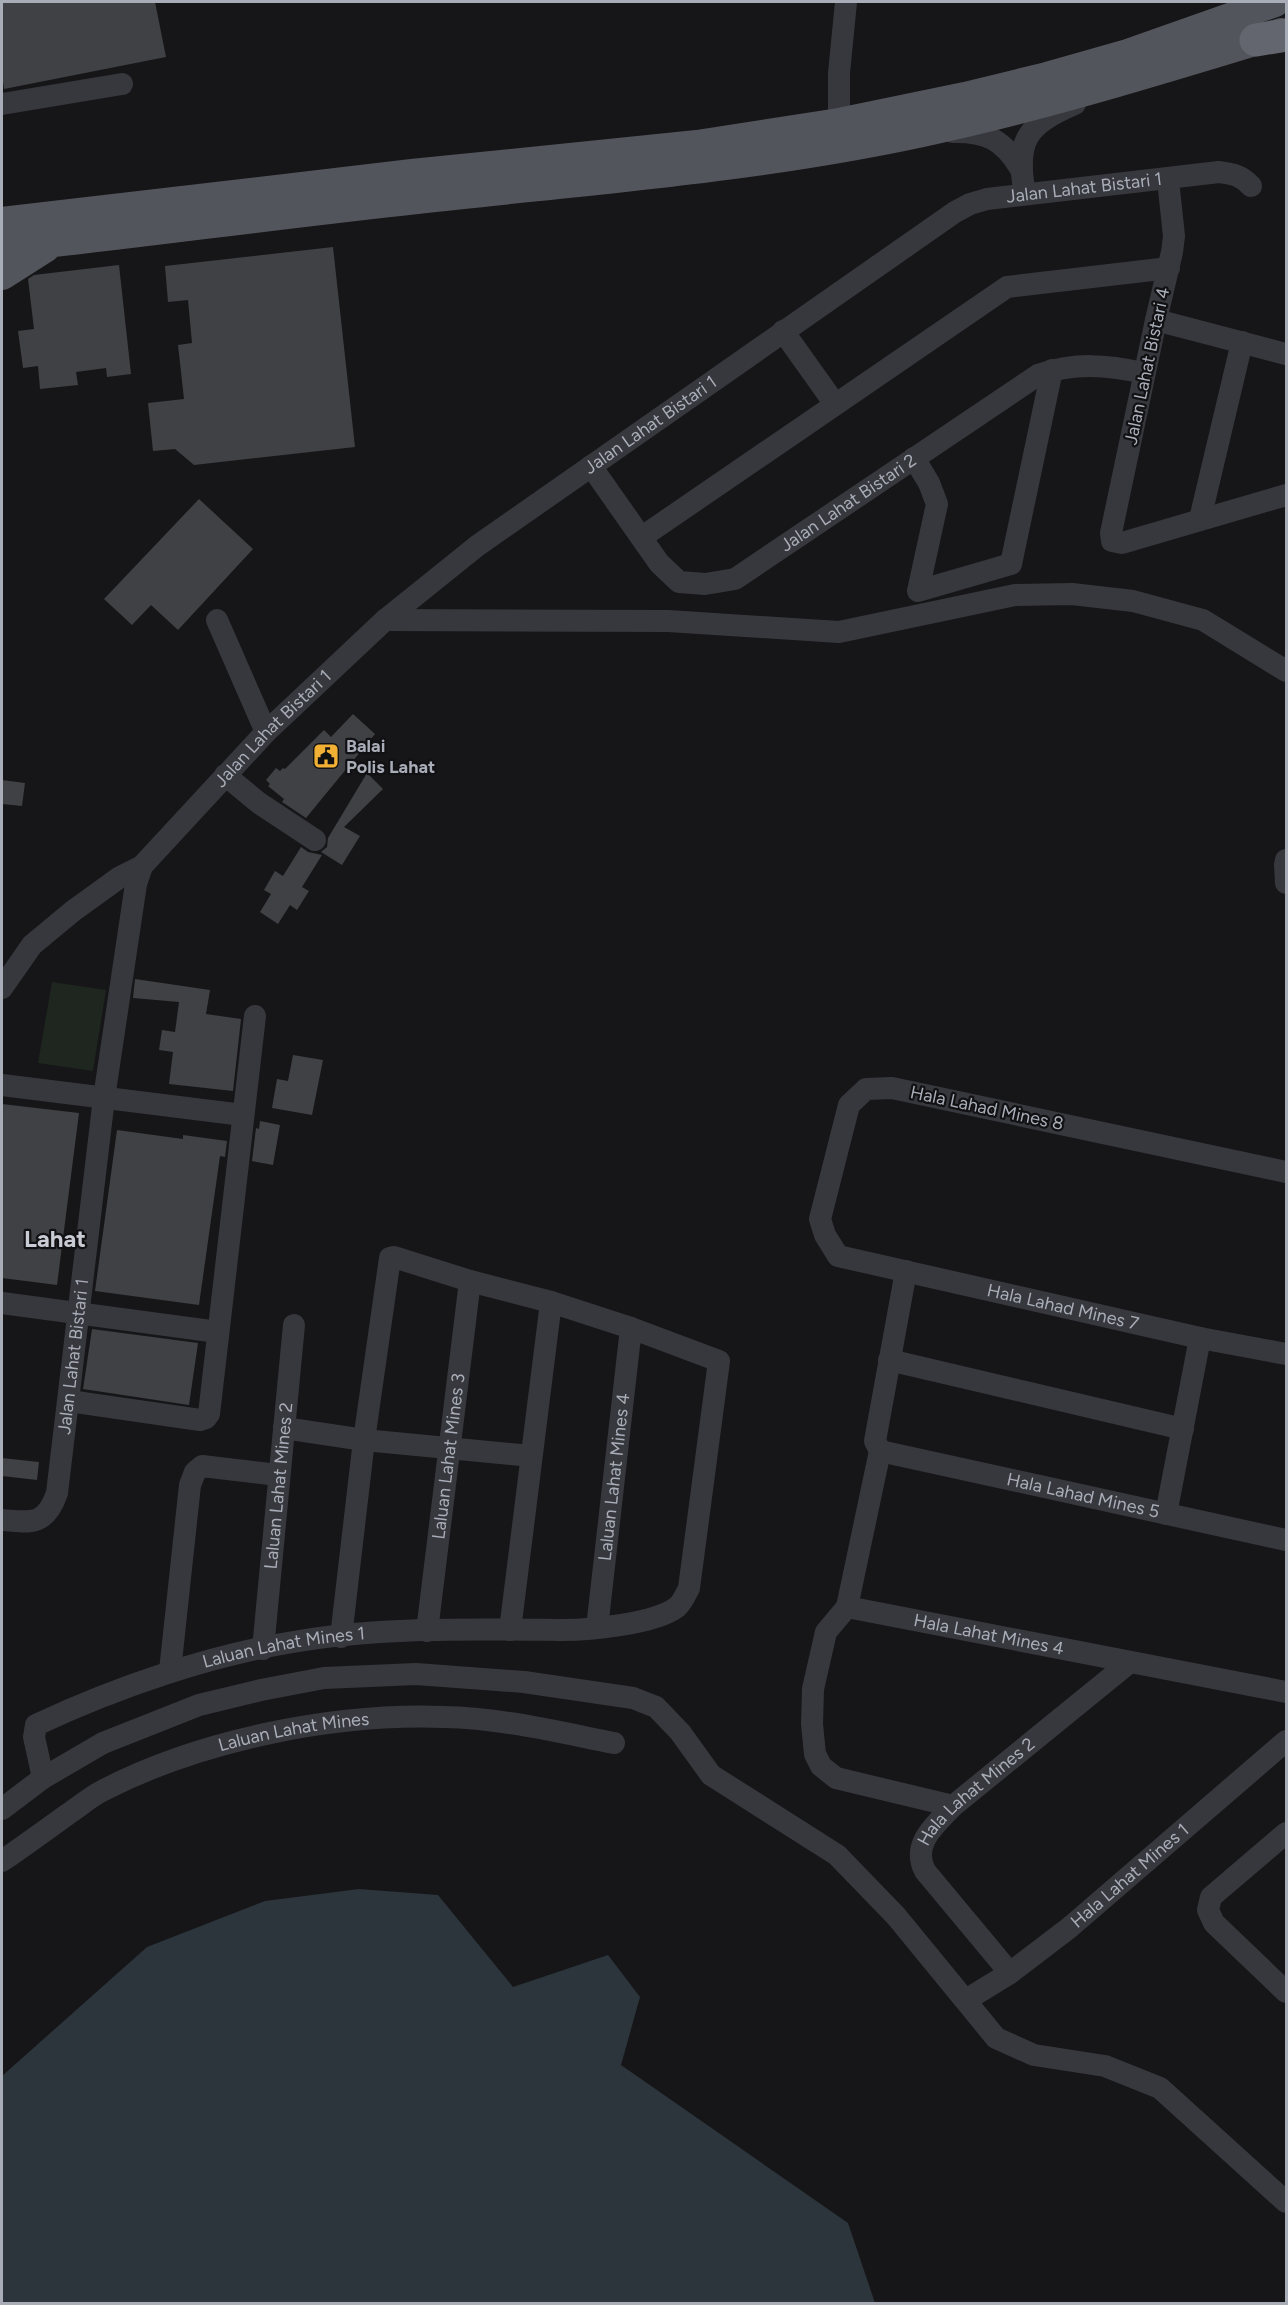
<svg xmlns="http://www.w3.org/2000/svg" width="1288" height="2305" viewBox="0 0 1288 2305" font-family="Figtree,sans-serif">
<rect width="100%" height="100%" fill="#161618"/>
<path fill="#1e261f" d="M52,982L106,990L93,1071L38,1063Z"/>
<path fill="#2c353c" d="M359,1889L438,1895L513,1987L608,1955L640,1997L621,2065L848,2223L875,2303H2V2076L147,1947L265,1901Z"/>
<path fill="#404145" d="M2,2H155L166,57L4,89L2,75Z
M333,247L355,447L194,465L175,449L153,451L148,403L184,399L178,345L192,343L188,300L168,302L165,266Z
M119,265L131,374L107,377L106,368L76,372L78,385L40,389L38,366L23,368L18,331L34,329L28,279L34,275Z
M199,499L253,549L178,630L151,605L132,625L104,599Z
M353,714L375,734L306,818L282,802L284,799L268,786L270,784L266,780L276,768L280,771L283,768L285,769L324,730L331,737Z
M367,773L383,789L344,827L360,836L342,865L321,852L327,847L328,838Z
M2,780L25,783L22,806L2,804Z
M301,847L308,852L322,855L302,887L309,891L297,910L290,905L278,924L260,912L271,894L264,890L275,871L283,876Z
M135,979L210,990L206,1014L241,1019L233,1091L169,1084L173,1052L159,1050L162,1030L175,1032L179,1002L133,998Z
M293,1055L323,1060L312,1115L272,1108L277,1079L288,1081Z
M2,1104L79,1113L57,1285L2,1278Z
M260,1121L280,1125L273,1165L252,1161L256,1128L259,1129Z
M117,1130L183,1139V1135L227,1141L225,1157L220,1156L199,1305L95,1291Z
M92,1329L198,1343L189,1405L83,1389Z
M2,1458L39,1462L37,1480L2,1476Z"/>
<g fill="none" stroke-linecap="round" stroke-linejoin="round">
<g stroke="#37383d" stroke-width="22">
<path d="M2,104L122,84"/>
<path d="M839,123V73L846,2"/>
<path d="M952,132C985,131 1003,139 1020,168"/>
<path d="M1168,180L1174,236L1172,252L1156,320L1111,533L1112,541L1122,543L1286,495"/>
<path d="M1025,194C1015,141 1026,125 1075,104"/>
<path d="M1156,320L1286,354"/>
<path d="M783,331L835,404"/>
<path d="M914,458L929,483L937,504L918,591L1011,564L1052,370"/>
<path id="s1" d="M591,466L659,563L679,582L705,584L735,579L1038,375C1075,362 1107,365 1144,373"/>
<path d="M1200,519L1242,342"/>
<path d="M642,537L1007,287L1169,268"/>
<path d="M217,620L266,732"/>
<path d="M385,620L668,621L839,632L1015,595L1072,594L1133,601L1203,620L1286,671"/>
<path d="M225,775L259,803L315,840"/>
<path d="M1286,860L1285,865L1286,883"/>
<path id="s2" d="M2,988L32,945L73,911L120,877L142,866L266,732L385,620L477,546L955,212L970,204L987,199L1219,172C1233,174 1241,175 1251,186"/>
<path d="M2,1085L243,1115"/>
<path id="s3" d="M1286,1172L892,1088L866,1089L849,1105L820,1219L825,1235L838,1256L1200,1338L1286,1354"/>
<path d="M2,1303L218,1332"/>
<path d="M889,1360L1183,1429"/>
<path d="M69,1401L200,1420L206,1418L209,1414L255,1016"/>
<path d="M284,1428L364,1440L531,1456"/>
<path id="s4" d="M880,1451L847,1607L1286,1692"/>
<path id="s5" d="M880,1451L1286,1540"/>
<path d="M880,1451L875,1441L906,1271"/>
<path d="M1166,1514L1200,1338"/>
<path id="s6" d="M2,1520C32,1523 46,1525 57,1493L104,1098L136,884L142,866"/>
<path d="M847,1607L826,1632L813,1689L812,1724L815,1754L821,1766L836,1778L953,1806"/>
<path id="s7" d="M597,1628L631,1328"/>
<path d="M510,1630L551,1302"/>
<path id="s8" d="M427,1631L470,1281"/>
<path id="s9" d="M263,1649L294,1325"/>
<path d="M170,1671L190,1485L195,1472L202,1466L278,1475"/>
<path id="s10" d="M43,1778L34,1737L36,1725C117,1687 210,1655 299,1641C385,1627 475,1629 562,1630C589,1630 655,1624 677,1607C682,1603 686,1594 689,1588L719,1361L631,1328L551,1302L470,1281L394,1257L390,1258L364,1440L341,1637"/>
<path d="M2,1809L43,1778L103,1743L199,1705L261,1690L324,1678L416,1674L524,1682L633,1698L656,1707L680,1732L711,1775L837,1855L896,1916L996,2038L1034,2055L1105,2066L1160,2088L1286,2202"/>
<path d="M1286,1833L1211,1897L1208,1910L1214,1923L1286,1992"/>
<path id="s11" d="M2,1861C24,1846 46,1830 68,1814C79,1807 90,1797 102,1791C200,1740 334,1713 444,1717C501,1718 558,1732 614,1743"/>
<path id="s12" d="M1010,1973L925,1871C911,1844 935,1825 953,1806L1130,1662"/>
<path id="s13" d="M966,2000L1010,1973L1069,1928L1286,1741"/>
</g>
<path stroke="#53555c" stroke-width="30" d="M2,222L412,174L697,145L839,123L965,97L1047,77L1128,54L1275,2
M2,248C140,233 278,214 417,199C586,180 755,168 922,132C1044,106 1162,69 1281,33
M2,275L46,247"/>
<path stroke="#63666e" stroke-width="33" d="M1256,40L1286,35"/>
</g>
<defs>
<symbol id="civic-square" viewBox="-11 -11 22 22"><rect x="-9" y="-9" width="18" height="18" rx="4" fill="#f2b134" stroke="#111113"/><path d="M-.6-6.5H3V-4.5H.6V-3L4-1V1h2V6H-6V1h2V-1L-.6-3ZM-1.2 2.5V6h2.4V2.5Z" fill="#111"/></symbol>
</defs>
<g fill-rule="evenodd">
<use href="#civic-square" x="311" y="741" width="30" height="30"/>
</g>
<g text-anchor="middle" dominant-baseline="central" stroke-width="4.5" stroke-linejoin="round" paint-order="stroke">
<g font-size="18" fill="#a8adb8" stroke="#111113">
<text stroke="none"><textPath href="#s2" startOffset="1368">Jalan Lahat Bistari 1</textPath></text>
<text transform="translate(1147 366) rotate(-78)">Jalan Lahat Bistari 4</text>
<text stroke="none"><textPath href="#s2" startOffset="864">Jalan Lahat Bistari 1</textPath></text>
<text stroke="none"><textPath href="#s1" startOffset="339">Jalan Lahat Bistari 2</textPath></text>
<text stroke="none"><textPath href="#s2" startOffset="378">Jalan Lahat Bistari 1</textPath></text>
<text transform="translate(987 1108) rotate(12)">Hala Lahad Mines 8</text>
<text stroke="none"><textPath href="#s3" startOffset="842">Hala Lahad Mines 7</textPath></text>
<text stroke="none"><textPath href="#s6" startOffset="207">Jalan Lahat Bistari 1</textPath></text>
<text stroke="none"><textPath href="#s8" startOffset="176">Laluan Lahat Mines 3</textPath></text>
<text stroke="none"><textPath href="#s7" startOffset="152">Laluan Lahat Mines 4</textPath></text>
<text stroke="none"><textPath href="#s9" startOffset="164">Laluan Lahat Mines 2</textPath></text>
<text stroke="none"><textPath href="#s5" startOffset="208">Hala Lahad Mines 5</textPath></text>
<text stroke="none"><textPath href="#s4" startOffset="304">Hala Lahat Mines 4</textPath></text>
<text stroke="none"><textPath href="#s10" startOffset="315">Laluan Lahat Mines 1</textPath></text>
<text stroke="none"><textPath href="#s11" startOffset="324">Laluan Lahat Mines</textPath></text>
<text stroke="none"><textPath href="#s12" startOffset="236">Hala Lahat Mines 2</textPath></text>
<text stroke="none"><textPath href="#s13" startOffset="206">Hala Lahat Mines 1</textPath></text>
</g>
<g font-size="18" font-weight="bold" fill="#a8adb8" stroke="#111113" text-anchor="start">
<text x="346" y="746">Balai<tspan x="346" dy="21">Polis Lahat</tspan></text>
</g>
<g font-size="24" font-weight="bold" fill="#c9ccd4" stroke="#111113">
<text x="55" y="1238">Lahat</text>
</g>
</g>
<rect width="1288" height="2305" fill="none" stroke="#a8adb8" stroke-width="6"/>
</svg>
